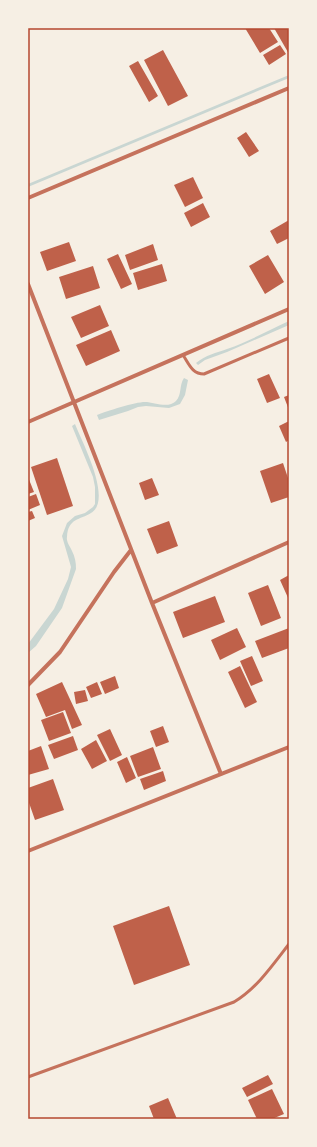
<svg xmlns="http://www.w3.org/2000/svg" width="317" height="1147" viewBox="0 0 317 1147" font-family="Lora,serif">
<rect width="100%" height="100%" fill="#f6efe4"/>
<path fill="#c9d6d2" d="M289,75V78L28,187V184Z
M289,321V325L227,352L205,360L198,365L196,363C206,355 216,353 227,349C248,342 269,330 289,321Z
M184,378L188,380L185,395L180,404L169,408L146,406L138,407L128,411L99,420L97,415C107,411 135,402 145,402C154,402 168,409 176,401C182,395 179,385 184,378Z
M75,424C82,442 113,500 91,513C80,520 68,518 67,537C66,542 70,546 72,551C75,557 76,562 76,569L62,608L36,646L28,653V644L54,609L68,579L71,567L62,536L67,523L75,516L85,513L93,507L95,504V487L93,477L72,426Z"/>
<path fill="#bf614a" d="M245,28H269L278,42L260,53Z
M274,28H289V54Z
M280,45L286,54L269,65L263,55Z
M163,50L188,96L168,106L144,60Z
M138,61L158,96L149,102L129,66Z
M246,132L259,151L249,157L237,138Z
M193,177L203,198L185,207L174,185Z
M203,203L210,217L191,227L184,213Z
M289,220V238L277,244L270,231Z
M69,242L76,261L47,271L40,252Z
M153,244L158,260L130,270L125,255Z
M118,254L132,284L121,289L107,259Z
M268,255L284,282L265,294L249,266Z
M162,264L167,281L138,290L133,273Z
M93,266L100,288L66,299L59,277Z
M100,305L109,326L81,338L71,317Z
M111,330L120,351L86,366L76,345Z
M269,374L280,398L267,403L257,379Z
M289,395V410L284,397Z
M289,421V440L286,442L279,426Z
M57,458L73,506L47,515L31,467Z
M283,463L289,481V497L271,503L260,471Z
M28,477L34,492L28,494Z
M152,478L159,495L145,500L139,483Z
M36,494L40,505L28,510V497Z
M32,511L35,518L28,521V512Z
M169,521L178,546L157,554L147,529Z
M289,575V600L280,580Z
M268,585L281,618L261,626L248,593Z
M215,596L225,622L183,638L173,612Z
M237,628L246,647L220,660L211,640Z
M289,628V648L262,658L255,641Z
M252,656L263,681L251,686L240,661Z
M240,666L257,702L245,708L228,672Z
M115,676L119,688L105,694L100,682Z
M62,682L82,725L72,729L65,710L46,717L36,694Z
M97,682L102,694L91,698L86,687Z
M85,690L88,701L76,704L74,692Z
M63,712L71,733L49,741L41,720Z
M163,726L169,742L156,747L150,731Z
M110,729L122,755L110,761L97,735Z
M73,736L78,750L54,759L48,745Z
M96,740L107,761L92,769L81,749Z
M41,746L49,769L28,775V751Z
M153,747L161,769L138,777L130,756Z
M127,757L136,778L126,783L117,762Z
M163,771L166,781L144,790L140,779Z
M53,779L64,810L35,820L28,800V788Z
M169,906L190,965L134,985L113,926Z
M268,1075L273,1084L247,1097L242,1088Z
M272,1089L284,1114L272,1119H257L248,1100Z
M168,1098L177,1119H154L149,1106Z"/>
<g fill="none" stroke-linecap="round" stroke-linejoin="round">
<path stroke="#c5725c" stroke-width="3" d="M183,355C189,364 192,374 204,374L289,338
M28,1077L234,1002C257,988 272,966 289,944"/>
<path stroke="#c5725c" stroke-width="4" d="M28,198L289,88
M28,284L152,603L221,774
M28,422L289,309
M152,603L289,542
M28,685L60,652L114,572L131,550
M28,851L289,747"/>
</g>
<rect width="317" height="1147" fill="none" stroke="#f6efe4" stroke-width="58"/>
<rect x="29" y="29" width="259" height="1089" fill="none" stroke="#b5482f" stroke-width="1.5"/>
</svg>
